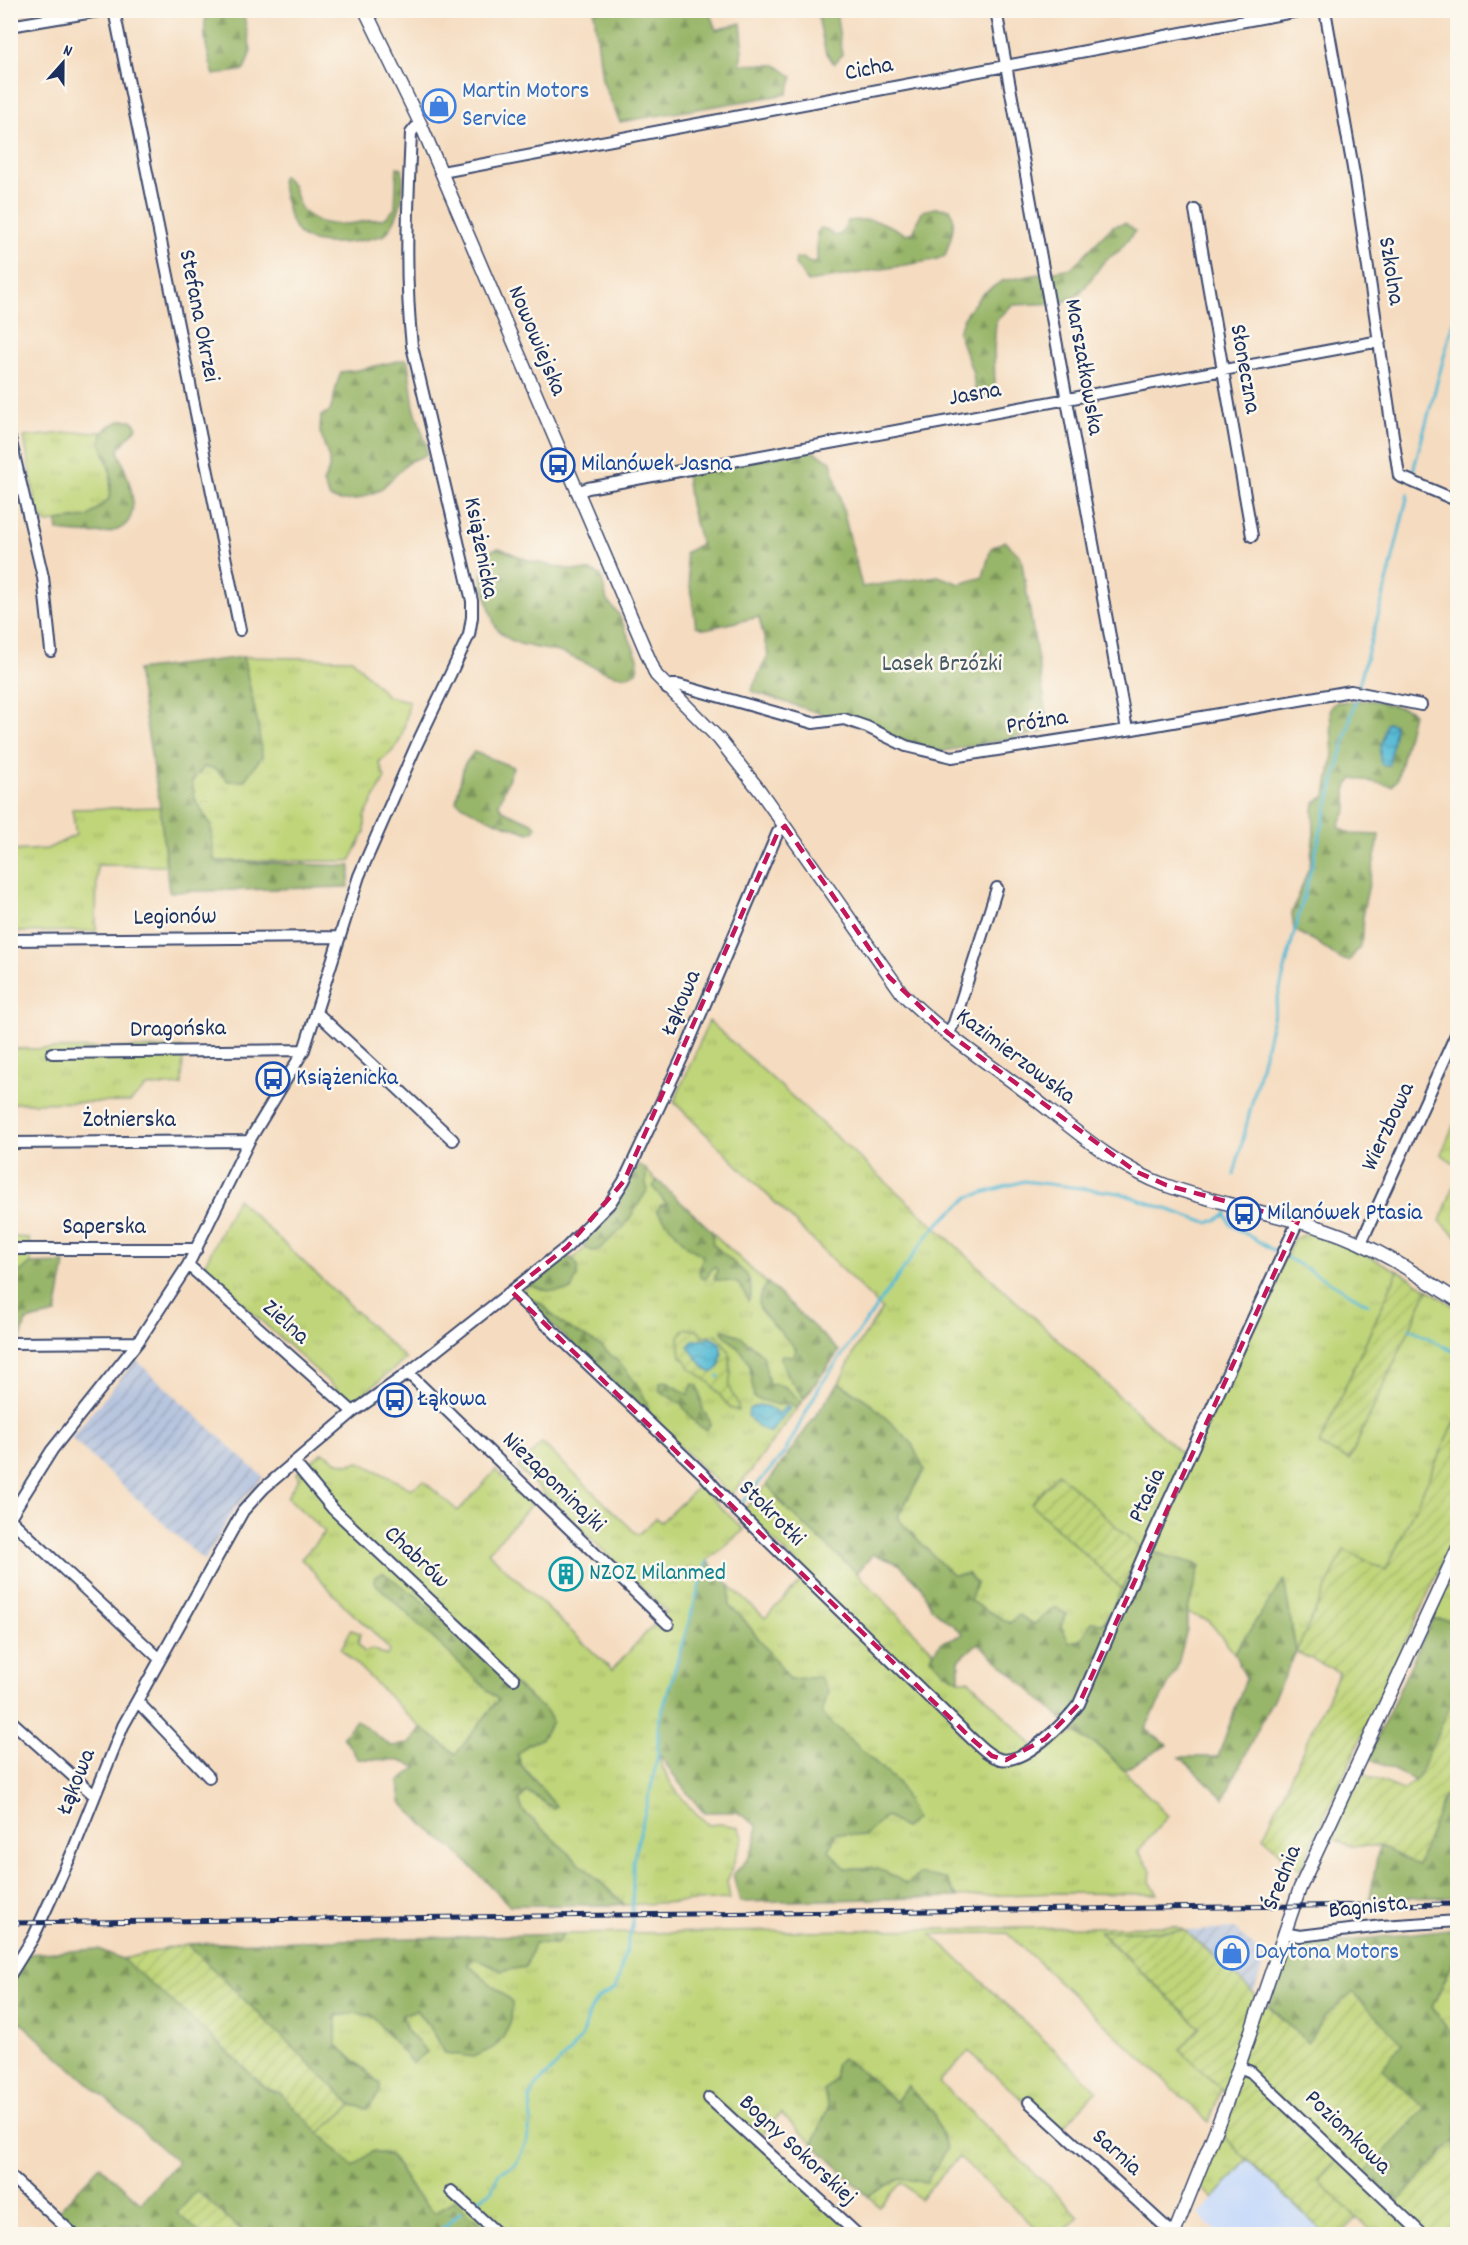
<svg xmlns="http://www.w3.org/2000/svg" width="1468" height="2245" viewBox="0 0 1468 2245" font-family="Dekko,sans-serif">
<defs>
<pattern id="industrial-furrows" width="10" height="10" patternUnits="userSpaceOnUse" patternTransform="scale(1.5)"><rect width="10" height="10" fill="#b7c5de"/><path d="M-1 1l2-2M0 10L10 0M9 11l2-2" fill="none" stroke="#94a0b7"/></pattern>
<pattern id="grass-tufts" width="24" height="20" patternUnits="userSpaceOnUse" patternTransform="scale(1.5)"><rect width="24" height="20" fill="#c0d579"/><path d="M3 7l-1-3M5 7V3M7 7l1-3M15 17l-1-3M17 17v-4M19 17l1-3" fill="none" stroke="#a4b76b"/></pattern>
<pattern id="forest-firs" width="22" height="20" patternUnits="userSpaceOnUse" patternTransform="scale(1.5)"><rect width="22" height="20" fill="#98b669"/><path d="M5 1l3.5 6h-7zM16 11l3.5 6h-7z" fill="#7b945a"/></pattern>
<pattern id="garden-furrows" width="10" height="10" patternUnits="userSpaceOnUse" patternTransform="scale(1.5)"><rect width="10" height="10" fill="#c0d579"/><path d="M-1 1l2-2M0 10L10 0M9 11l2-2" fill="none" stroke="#a4b76b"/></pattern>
<pattern id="water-waves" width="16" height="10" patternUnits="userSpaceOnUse" patternTransform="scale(1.5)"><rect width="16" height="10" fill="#57bbd5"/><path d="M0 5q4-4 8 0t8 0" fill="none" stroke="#4798b0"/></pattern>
</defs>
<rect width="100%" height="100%" fill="#fbf7ec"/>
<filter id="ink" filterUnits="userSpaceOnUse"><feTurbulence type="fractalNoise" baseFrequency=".0167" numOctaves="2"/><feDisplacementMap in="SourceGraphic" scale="12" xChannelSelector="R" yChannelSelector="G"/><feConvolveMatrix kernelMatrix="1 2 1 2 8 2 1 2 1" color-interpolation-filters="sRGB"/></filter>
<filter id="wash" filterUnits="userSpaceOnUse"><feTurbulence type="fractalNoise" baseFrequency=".008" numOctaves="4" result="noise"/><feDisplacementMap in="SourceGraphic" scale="24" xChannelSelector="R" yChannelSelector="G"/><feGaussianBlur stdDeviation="1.35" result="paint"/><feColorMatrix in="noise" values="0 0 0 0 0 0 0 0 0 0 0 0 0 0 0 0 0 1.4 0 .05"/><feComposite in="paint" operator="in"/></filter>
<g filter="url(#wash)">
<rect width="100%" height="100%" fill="#f5dcc0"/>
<path fill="#cadcf9" d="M1248,2159L1325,2234H1219L1199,2215Z"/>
<path fill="url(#industrial-furrows)" d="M136,1360L263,1477L235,1508L204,1561L71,1438Z
M1235,1929L1265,1958L1254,1992L1186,1931Z"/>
<path fill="url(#grass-tufts)" stroke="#6e826c" stroke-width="1.5" d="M78,432H104L100,442L111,474L109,499L88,517L48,523L38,517L24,437Z
M243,657L352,659L387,696L409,701C404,729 404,746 379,762L385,778L365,816V832L350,861H214L211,825L195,800L192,781L204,767L216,769L229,781L262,756L257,720Z
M160,807L166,866L97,865L96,931L11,932L10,851L47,849L76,835L72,809Z
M709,1021L941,1232L1184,1456L1294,1239L1307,1233L1355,1249L1398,1271L1319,1445L1349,1460L1428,1289L1457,1308V1419L1386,1570L1344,1551L1296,1652L1284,1581L1234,1653L1209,1621L1187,1613L1200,1565L1141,1549L1031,1504L1122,1589C1110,1613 1100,1639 1069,1642L1061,1626L1010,1624L969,1601L976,1583L968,1574L952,1576L897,1518L924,1470L869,1402L839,1383L857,1347L882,1309L674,1102Z
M183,1048L182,1085L146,1087L130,1102L11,1103L10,1049Z
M1457,1121V1165L1441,1154L1455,1122Z
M640,1165L839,1351L751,1471L731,1495L522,1297V1291L565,1256L573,1259L585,1248L584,1237L612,1215L636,1167Z
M1457,1178V1237L1440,1221Z
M237,1199L406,1359L352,1403L203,1268Z
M11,1237L29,1238L31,1264L11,1279Z
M542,1443L638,1535L656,1518L661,1522L699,1486L744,1530L707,1561L658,1753C664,1782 687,1806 709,1825L720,1824L737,1827L743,1837L727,1882L730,1899L625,1905L523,1811L519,1800L527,1791L553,1808L556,1806L522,1766L517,1753L529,1744L548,1713L469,1645L418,1597L383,1573L374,1582L499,1700L456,1754L421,1728L341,1649L351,1630L360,1633L358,1644L364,1652L374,1649L386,1656L390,1651C379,1636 367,1626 353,1614C335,1597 319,1576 301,1559L325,1532L287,1497L299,1478L296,1474L323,1452L338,1462L348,1464L360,1462L411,1489L423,1481L458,1511L496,1470L531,1505L488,1552L612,1670L666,1611L518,1468Z
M767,1484L786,1508L857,1573L934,1652L930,1658L959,1680H969L1038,1750L1074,1732L1104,1750L1168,1816L1138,1851L1151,1870L1150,1882L1158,1894L1056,1893L957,1897L946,1879L906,1884C883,1868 874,1866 846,1869L829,1851L836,1833L865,1836L886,1815L904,1828L915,1819L899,1784L822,1714L828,1692L790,1679L741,1616L729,1606L730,1586L765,1618L800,1582L806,1572L743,1511Z
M1457,1565V1620L1432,1619Z
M1174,1926L1186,1931L1099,1932L1200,2027L1180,2050L1221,2089L1209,2122L1007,1933L931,1934L1097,2090L1058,2133L969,2051L939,2082L1079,2216L1062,2234H1042L959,2157L920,2199L902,2182L879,2207L868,2196L901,2178L908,2086L896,2102L863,2072L835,2064V2080L824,2090L828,2108L813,2144L781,2113L759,2138L861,2234H491L454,2200L435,2213L414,2192L390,2155L373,2151L353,2168L319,2133L352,2105L368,2108L380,2084L336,2044V2016L356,2013L372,2016L412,2063L427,2052L407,2031L402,2014L416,2010L434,2033L445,2053L512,2002L467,1965L475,1958L502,1971L534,1943L556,1944L564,1934Z
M1457,1954V2036L1448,2030L1432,2007Z
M1222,2135L1248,2159L1213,2199L1204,2190L1201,2184Z
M1338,2159L1416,2234H1374L1318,2181Z"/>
<path fill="url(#forest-firs)" stroke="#5a7264" stroke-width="1.5" d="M208,11H243L251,51L244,70L214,75C208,56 200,30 208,11Z
M594,11H709L716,30L741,23L743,43L740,64L776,65L793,77L787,94L620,122L602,80Z
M817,11H836L842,55L834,64L825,50Z
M397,167L402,168C405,194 401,215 385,235C364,241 311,252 296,230C287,216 285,197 281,181L283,176C296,184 294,197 301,208C316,230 349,225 371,220C375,219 381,220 385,218C388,217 392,211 395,208Z
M935,208L950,209C958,223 949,243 945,256L934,260L808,282L795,264L796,259L803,258L810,263L817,261V233L821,228L828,230L834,236L841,234L848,221C875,218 882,221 905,234L914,232L917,221L923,211Z
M1125,223L1135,231L1119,251L1105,260L1080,294L1061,303L1012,305L996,321L994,349L995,390L989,397L975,390L973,373L958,332L966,314L982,294L1002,281L1071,268L1113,226Z
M406,359L408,362L414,407L426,444L427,455L410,461L380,490L355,500L341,501L330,498L323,483L329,469V459L320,432L321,416L330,411C335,398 335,386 341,372L358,370Z
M123,420H132L137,427C131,436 123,441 118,451C123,461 125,471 129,482C147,542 99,535 58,531L57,521L88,517L109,499C110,491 112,482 111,475C108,451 84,433 123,420Z
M810,450L831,461L862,587L938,576L960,584L983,577L991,548L1005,541L1021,557L1048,722L1043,732L939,752L751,691L768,655L759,617L705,629L696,626L685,553L701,544L690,504L686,473Z
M499,548L530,561L572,570L591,571L601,575L607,601L618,613L638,658V666L636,672C634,673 629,676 627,676C608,677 580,659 562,653C542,647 513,648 498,630C494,626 493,619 491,613C485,593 476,571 489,551Z
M243,657L257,720L262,756L244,781H228L216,769L204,767L192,781L195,800L211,825L214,861L351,866L348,887L169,892L160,807L137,670Z
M1370,700L1411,710L1413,713L1397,780L1392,786L1354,778C1340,792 1349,794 1347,809C1345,816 1340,820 1339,827L1350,834L1379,835V839L1363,911V935L1359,948L1349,961L1340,959L1315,941L1294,930L1292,913L1310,865L1314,833L1313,809L1315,803L1326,795L1333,755L1330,710L1332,705L1337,702Z
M474,752L513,767L499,804L502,810L532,823L536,827L535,830L529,833C505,825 477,816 456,801L464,765Z
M640,1165L646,1169V1184L648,1189L624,1227L598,1250L593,1251L585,1248L584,1237L612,1215L637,1166Z
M657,1180L712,1231L713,1244L746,1274C751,1281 753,1294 748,1301C739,1278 736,1282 714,1280L717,1270L714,1267L712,1268L706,1279L701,1278L699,1271L703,1256L687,1246L657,1211L661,1205H667L653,1187Z
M565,1256L573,1259L578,1266L577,1276L571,1290C554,1293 545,1291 529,1285Z
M65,1263L56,1314L26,1321L18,1348H11L10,1279L31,1264Z
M768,1283L839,1351L804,1398L788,1377L780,1358L782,1355L794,1356L796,1349L761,1311C756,1299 761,1293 768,1283Z
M522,1297C547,1301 545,1311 563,1324C576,1333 592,1339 603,1348C621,1363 650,1393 649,1417Z
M723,1330L738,1335L763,1355L769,1385L776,1384L785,1387L801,1401L797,1409L790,1403L778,1405L754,1398L750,1365L743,1353L722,1332Z
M666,1381L688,1395L693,1384L698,1386L703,1410L711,1423L706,1430L696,1424L681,1404L660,1391V1382Z
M839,1383L869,1402L911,1442L924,1470L897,1518L952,1575L968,1574L976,1583L970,1601L1010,1623L1019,1615L1034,1624L1055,1607L1066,1614L1061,1626L1069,1642L1080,1641L1092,1622L1105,1623L1141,1549L1200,1565L1187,1612V1629L1177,1668L1145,1729L1167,1745L1124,1770L1104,1750L1074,1732L1049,1707L978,1643L959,1660V1680L945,1672L930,1658L940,1643L963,1634L931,1607L920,1585L899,1564L873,1554L857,1573L786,1508L767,1484Z
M707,1561L730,1586L729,1606L741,1616L790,1679L820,1677L828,1691L822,1714L899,1784L915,1819L904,1828L886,1816L865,1836L836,1833L829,1851L846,1869C874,1866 882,1868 906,1884L920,1874L946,1879L957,1897L740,1902L733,1874C749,1861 756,1848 757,1826L737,1812H703L681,1785L658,1753V1725Z
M383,1573L418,1597L469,1645L548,1713L552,1722L541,1739L529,1744L517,1754L522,1766L556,1806L553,1808L527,1791L519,1800L523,1811L625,1905H509L458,1853L429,1830L401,1802L399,1781L417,1767L397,1760L358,1759L343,1737L356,1720L391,1746L409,1744L421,1728L456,1754L498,1700L374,1582L375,1577Z
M1284,1580L1296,1652L1224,1798L1180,1757H1218L1246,1678L1234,1653Z
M1432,1619L1457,1620V1692L1416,1781L1368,1758Z
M1444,1797L1457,1799V1897L1370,1898L1379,1846L1418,1864Z
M1457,1928V1954L1432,2007L1448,2030L1457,2036V2140L1456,2139L1396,2203L1364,2173L1382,2069L1402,2043L1325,2016L1308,2043L1269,2006L1289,1948Z
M564,1934L556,1944L534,1943L526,1967L502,1971L475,1958L467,1964L512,2002L511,2020L504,2036L493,2048L474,2057L445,2053L434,2033L416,2010L402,2015L407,2031L427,2052L412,2063L372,2016L356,2013L336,2016V2044L380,2084V2092L368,2109L352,2105L187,1944Z
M98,1949L122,1959L188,2015L266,2088L280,2093L353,2167L373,2151L390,2155L414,2192L435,2213L454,2200L491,2234H245L197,2191L177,2213L201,2234H152L146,2230L123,2225L114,2234H82L57,2212L100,2166L141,2203L177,2162L11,2014V1998L13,1996C4,1982 21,1966 28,1954Z
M842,2058L863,2072L896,2102L907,2086L933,2112L947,2149L926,2183L901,2178L868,2196L813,2144L828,2108L824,2090L835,2080V2064Z"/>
<path fill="url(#garden-furrows)" stroke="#6e826c" stroke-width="1.5" d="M1398,1271L1428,1289L1349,1460L1319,1445Z
M685,1329L697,1330L703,1336L717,1334L729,1351L731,1373L729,1388L738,1404V1411L730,1408L710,1383L690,1368L686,1360L681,1357L679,1336Z
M1457,1417V1531L1300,1870L1263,1837L1339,1672L1296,1652L1344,1550L1386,1570Z
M1058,1473L1141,1549L1122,1589L1031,1504Z
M1457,1691V1799L1444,1797L1418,1865L1379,1846H1352L1331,1838L1360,1773L1403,1790L1416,1781Z
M1099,1931H1186L1308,2043L1325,2016L1352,1992L1402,2043L1382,2069L1425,2109L1364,2173L1343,2154L1318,2180L1357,2218L1341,2234H1325L1222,2135L1235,2103L1180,2050L1200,2027Z
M187,1944L352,2105L319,2133L280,2093L266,2088L188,2015L122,1959Z
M1456,2139L1457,2234H1427L1396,2203Z
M197,2191L245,2234H201L177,2213Z"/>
<path fill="url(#water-waves)" stroke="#39759a" stroke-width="1.5" d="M1388,723L1394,724L1395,727L1389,765H1383L1380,761V749L1386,724Z
M711,1338L720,1343L722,1355L719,1368L712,1373L706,1370L688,1347L693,1340Z
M759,1405L768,1407L778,1414L787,1406L790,1408L770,1433L757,1426L748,1416L749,1409Z"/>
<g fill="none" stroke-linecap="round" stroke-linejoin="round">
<path stroke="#57bbd5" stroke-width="3" d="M1412,475L1458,305
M1358,688L1387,583L1408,494
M1234,1175L1292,941L1356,698
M1226,1215L1231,1225L1276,1252
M1286,1257L1368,1304
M1410,1328L1458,1354
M718,1376L719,1377
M739,1506L785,1452L820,1386L925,1239L938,1224L969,1197L1024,1181L1120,1193L1204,1222L1209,1223L1226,1215L1227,1211
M472,2203L491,2192L499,2173L516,2164L527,2140L531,2121L530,2097L534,2088C548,2073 568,2056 580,2039C588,2027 585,2014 597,2000C602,1994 611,1993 616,1987L632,1928L633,1861L653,1779L658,1753V1725L707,1561
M436,2234L461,2212"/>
</g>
</g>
<g filter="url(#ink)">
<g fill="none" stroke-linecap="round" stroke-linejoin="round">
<defs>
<path id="minor" d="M114,10L240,630
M996,10L1127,730
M1325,10L1354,174L1399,476L1458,501
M10,26L105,10
M442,172L1304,10
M1195,210L1252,536
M10,438L43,577L51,651
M577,492L588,488L1380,341
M667,689L672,685H678L813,723L844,719L867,727L906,746L952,757L1127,730L1351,691L1421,705
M10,940L339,937
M316,1012L453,1140
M948,1033L954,1023L997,888
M52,1053L304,1050
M10,1143L249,1141
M1361,1243L1458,1030
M10,1249H197
M188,1265L353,1412
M511,1291L703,1474L730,1504L973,1740C981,1747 989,1756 1000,1759C1024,1765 1065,1722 1079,1704L1145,1552L1298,1221
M10,1343L138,1342
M408,1373L668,1624
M294,1462L333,1509L514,1679
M10,1517L52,1450L138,1342L188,1265L249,1141L304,1050L359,876L416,746L469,635L472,617V601L412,346C404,276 408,203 411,133L415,128L421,125
M10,1519L160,1659
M137,1701L209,1777
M10,1720L94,1795
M1284,1933L1300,1936L1382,1926L1458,1921
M10,1975L33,1938L72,1853L123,1726L243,1511L264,1488L353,1412L408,1373L567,1247L610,1203L624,1181L683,1056L778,832L785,826
M1239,2067L1251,2072L1422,2234
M709,2098L857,2234
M1029,2102L1169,2230L1175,2233
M10,2176L73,2234
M451,2191L498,2234"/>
<path id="tertiary" d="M365,10L421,125L656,675L719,739L760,791L902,993C939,1031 984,1060 1026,1092C1069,1125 1113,1166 1165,1185C1217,1204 1274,1213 1327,1230C1375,1246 1415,1273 1458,1301
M1174,2234L1226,2104L1300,1888L1458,1548"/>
</defs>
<use href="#minor" stroke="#3c496d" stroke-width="14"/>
<use href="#tertiary" stroke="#3c496d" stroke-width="15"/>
<use href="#minor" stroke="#fff" stroke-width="10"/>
<use href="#tertiary" stroke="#fff" stroke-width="12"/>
<defs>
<path id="rail" d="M10,1923L1458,1904"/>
</defs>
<use href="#rail" stroke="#1b2f5e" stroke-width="5"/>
<use href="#rail" stroke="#fbf7ec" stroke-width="3" stroke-dasharray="9" stroke-linecap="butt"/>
</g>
</g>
<path fill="none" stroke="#c2185b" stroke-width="4.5" stroke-dasharray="12 8" stroke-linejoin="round" d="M785,826L889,977L948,1033L1135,1171L1166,1185L1298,1221L1079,1704L1045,1739L1006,1760L992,1756L973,1740L511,1291L567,1247L624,1181L778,832Z"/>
<defs>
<symbol id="shop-ring" viewBox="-11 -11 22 22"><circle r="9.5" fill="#fbf7ec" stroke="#3f7fe0" stroke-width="1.5"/><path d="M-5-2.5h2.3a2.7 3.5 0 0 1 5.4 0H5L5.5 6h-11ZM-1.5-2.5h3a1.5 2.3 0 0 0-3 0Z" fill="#3f7fe0"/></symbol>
<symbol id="bus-ring" viewBox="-11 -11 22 22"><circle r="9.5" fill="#fbf7ec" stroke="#1a4fb4" stroke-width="1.5"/><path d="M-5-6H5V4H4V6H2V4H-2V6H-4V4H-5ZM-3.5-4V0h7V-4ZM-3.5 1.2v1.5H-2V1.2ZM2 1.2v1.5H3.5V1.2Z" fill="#1a4fb4"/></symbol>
<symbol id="building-ring" viewBox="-11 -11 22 22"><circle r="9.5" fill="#fbf7ec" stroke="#0f9aa8" stroke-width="1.5"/><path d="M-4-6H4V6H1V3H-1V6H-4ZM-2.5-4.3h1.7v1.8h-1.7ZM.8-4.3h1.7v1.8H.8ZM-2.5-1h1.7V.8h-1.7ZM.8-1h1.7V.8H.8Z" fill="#0f9aa8"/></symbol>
</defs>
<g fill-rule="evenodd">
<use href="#shop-ring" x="420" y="87" width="38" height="38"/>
<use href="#bus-ring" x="539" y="446" width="38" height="38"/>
<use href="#bus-ring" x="254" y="1060" width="38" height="38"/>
<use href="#bus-ring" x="1225" y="1195" width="38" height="38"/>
<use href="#bus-ring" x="376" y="1381" width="38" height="38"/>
<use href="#building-ring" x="547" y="1555" width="38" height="38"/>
<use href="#shop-ring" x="1213" y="1934" width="38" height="38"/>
</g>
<g text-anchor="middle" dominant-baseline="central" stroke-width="5" stroke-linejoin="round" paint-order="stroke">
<g font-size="24" fill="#1b2f5e" stroke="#fbf7ec">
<text transform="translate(869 70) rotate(-11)">Cicha</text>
<text transform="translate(1390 271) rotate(81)">Szkolna</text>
<text transform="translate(198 316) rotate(79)">Stefana Okrzei</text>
<text transform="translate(536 341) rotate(67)">Nowowiejska</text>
<text transform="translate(1083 367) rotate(80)">Marszałkowska</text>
<text transform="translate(1244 369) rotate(80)">Słoneczna</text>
<text transform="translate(975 395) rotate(-10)">Jasna</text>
<text transform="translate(480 548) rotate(79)">Książenicka</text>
<text transform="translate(1037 723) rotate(-9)">Próżna</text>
<text transform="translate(175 918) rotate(-1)">Legionów</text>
<text transform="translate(682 1003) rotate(-67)">Łąkowa</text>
<text transform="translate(178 1030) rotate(-1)">Dragońska</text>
<text transform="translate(1015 1057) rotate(37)">Kazimierzowska</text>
<text x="129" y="1121">Żołnierska</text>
<text transform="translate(1389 1127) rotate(-65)">Wierzbowa</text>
<text x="104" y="1228">Saperska</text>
<text transform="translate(285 1323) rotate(42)">Zielna</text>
<text transform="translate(553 1483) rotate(44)">Niezapominajki</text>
<text transform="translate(1148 1496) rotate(-65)">Ptasia</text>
<text transform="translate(771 1514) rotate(45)">Stokrotki</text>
<text transform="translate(416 1558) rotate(43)">Chabrów</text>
<text transform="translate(77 1782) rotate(-68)">Łąkowa</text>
<text transform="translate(1283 1878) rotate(-68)">Średnia</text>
<text transform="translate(1368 1908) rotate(-6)">Bagnista</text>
<text transform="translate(1347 2133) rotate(44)">Poziomkowa</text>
<text transform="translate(797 2151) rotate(43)">Bogny Sokorskiej</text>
<text transform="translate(1116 2153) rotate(42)">Sarnia</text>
</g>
<g font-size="24" fill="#366cbe" stroke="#fbf7ec" text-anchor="start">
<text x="462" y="92">Martin Motors<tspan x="462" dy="28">Service</tspan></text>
<text x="1255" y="1953">Daytona Motors</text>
</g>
<g font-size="24" fill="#164399" stroke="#fbf7ec" text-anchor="start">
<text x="581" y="465">Milanówek Jasna</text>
<text x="296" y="1079">Książenicka</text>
<text x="1267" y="1214">Milanówek Ptasia</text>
<text x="418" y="1400">Łąkowa</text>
</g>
<g font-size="24" fill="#445865" stroke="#fbf7ec">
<text x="942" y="665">Lasek Brzózki</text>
</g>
<g font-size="24" fill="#0d838f" stroke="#fbf7ec" text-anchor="start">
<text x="589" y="1574">NZOZ Milanmed</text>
</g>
</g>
<rect width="1468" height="2245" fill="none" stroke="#fbf7ec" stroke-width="36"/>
<g transform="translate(63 63) rotate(21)" stroke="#fbf7ec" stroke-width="4.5" paint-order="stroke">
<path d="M0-4.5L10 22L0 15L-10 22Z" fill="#1b2f5e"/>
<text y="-9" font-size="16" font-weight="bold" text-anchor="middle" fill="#1b2f5e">N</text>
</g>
</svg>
